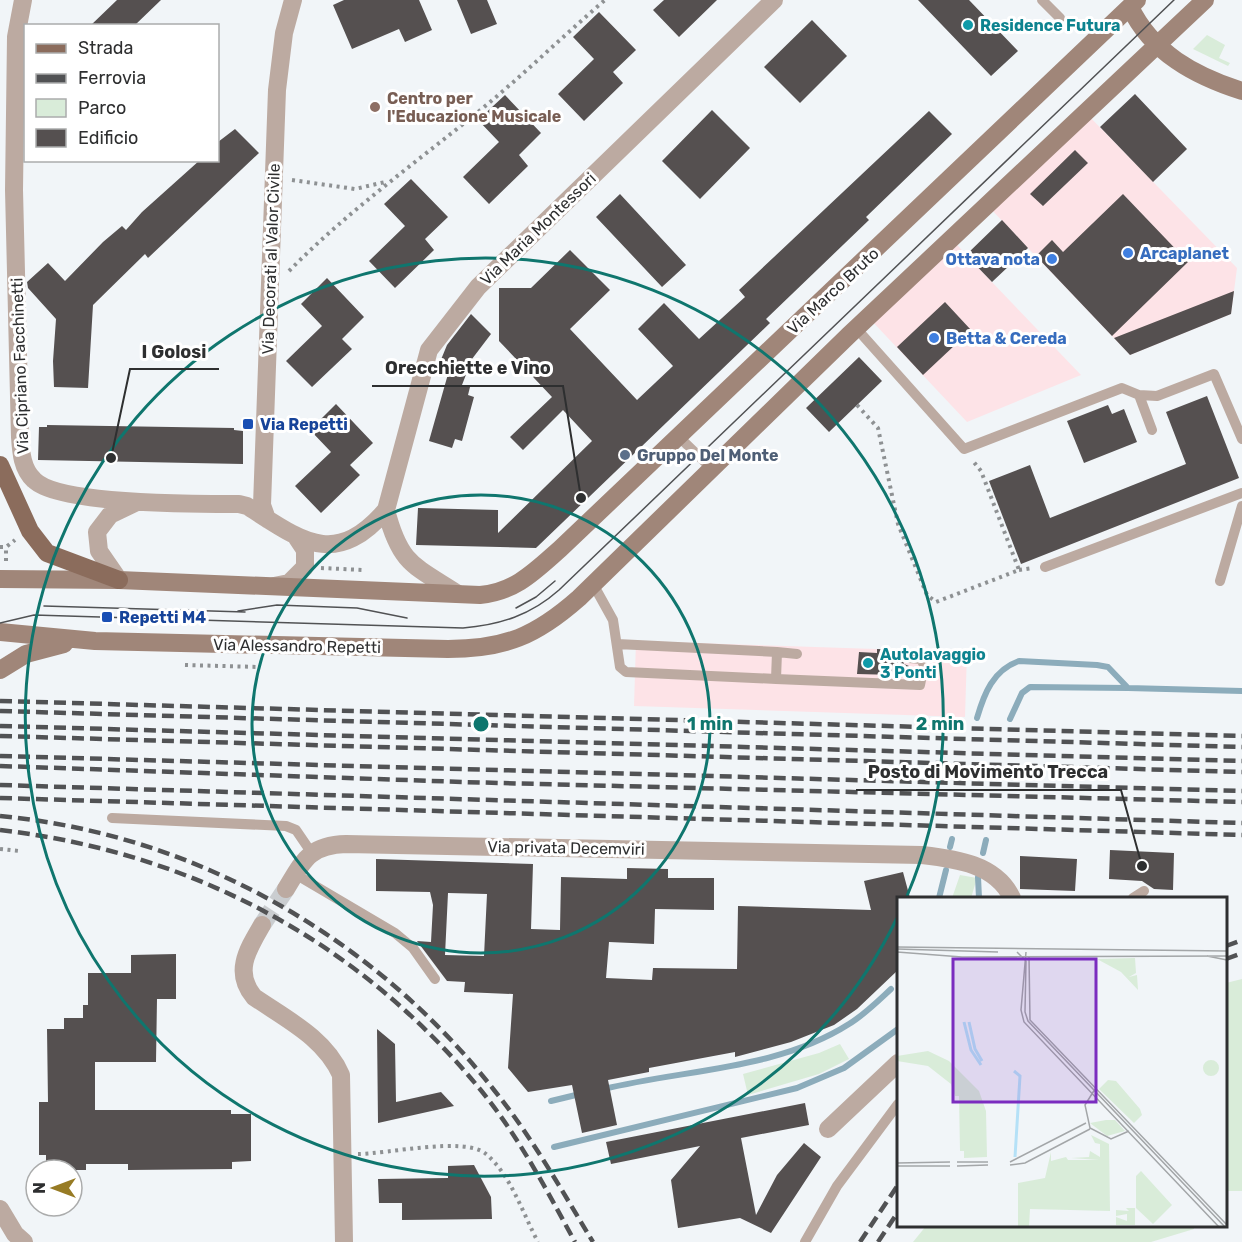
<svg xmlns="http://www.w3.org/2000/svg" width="1242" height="1242" viewBox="0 0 1242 1242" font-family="Rubik,sans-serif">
<rect width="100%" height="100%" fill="#f1f5f8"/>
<path fill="#fde3e7" d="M1086,113L1237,268L1231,314L1130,355L988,206Z
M953,240L966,255L1081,375L967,422L870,319Z
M636,641L967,652L965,717L634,706Z"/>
<path fill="#d9ecd9" d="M1207,35L1225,45L1219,58L1230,63L1228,66L1193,49Z
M960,875L977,878L971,898H952Z
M1242,979V1191H1226V983Z
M840,1044L849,1059L819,1074L748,1095L743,1074L819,1053Z
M926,1226H1194V1229L1151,1242H913Z"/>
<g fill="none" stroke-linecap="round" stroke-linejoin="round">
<path stroke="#8cacbb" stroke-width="6" d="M977,718C984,694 993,670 1019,661L1097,665L1108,667L1128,688L1242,691
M1010,719L1022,693L1030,687L1128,688
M950,847L952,839
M983,853L986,840
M978,877L979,898
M939,898L946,870
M604,1089C685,1069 777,1070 849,1024C864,1015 878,1001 891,989
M551,1101L580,1094
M554,1147L797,1088L844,1068L898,1029"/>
</g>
<path fill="#555050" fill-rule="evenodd" d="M117,0H161L134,26H90Z
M344,0H419L432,30L405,42L399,29L352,49L333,5Z
M457,0H487L497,24L471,34Z
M664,0H717L679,37L653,10Z
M918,0H969L1018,51L991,76Z
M599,12L636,50L613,72L623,83L584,121L558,94L594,59L573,37Z
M812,20L847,56L800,103L764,67Z
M1135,94L1187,149L1153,182L1100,127Z
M505,95L541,133L519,155L528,166L489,204L463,177L499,142L478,120Z
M712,110L750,148L700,199L662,161Z
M929,111L952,134L866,217L869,220L766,319L770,323L536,548L416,545L418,508L498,510V533L592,441L563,410L523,450L510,437L552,397L499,341V288H531L570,250L610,290L570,329L637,400L673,366L638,329L664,303L699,339L745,297L739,290Z
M235,129L259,153L148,258L145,254L93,305L88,388L54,387L53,361L56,319L28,288L27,282L48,263L65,281L103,242L122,226L126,230L142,212L200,160H218V142Z
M1075,150L1088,163L1043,206L1030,194Z
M411,179L448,217L425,239L434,250L395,288L369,261L405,226L384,204Z
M620,194L686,265L662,287L596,217Z
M1123,194L1188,262L1112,336L1036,256L1052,240L1063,252Z
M1002,220L1028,248L992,282L966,255Z
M327,278L364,317L342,339L352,349L312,387L286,361L322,326L301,304Z
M1234,291L1231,314L1130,355L1114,338Z
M945,302L971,330L923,375L897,347Z
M471,314L491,334L472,359L462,385L470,387L468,395L474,397L462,441L455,439L452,448L429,441L450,367L440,362L447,345Z
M859,357L882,381L829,432L806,408Z
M1207,396L1239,478L1021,564L989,481L1030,465L1050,518L1186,464L1166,412Z
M336,404L373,443L350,465L360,475L321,513L295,486L331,452L310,430Z
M1108,405L1112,414L1124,409L1137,442L1084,463L1067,421Z
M47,425L234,428V430L243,431V464L38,460L39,427H47Z
M877,649L909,650L903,653L902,658L904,664L909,666V670H896L895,675L857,674L859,652L877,653Z
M1110,850L1174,853L1173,890L1154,889L1142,881L1109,879Z
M1020,856L1077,859L1075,891L1020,889Z
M376,859L533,864L531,929L560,930L561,877L627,879V868L668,869V878H714V910L655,909L654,944L609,942L606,978L652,980L653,968L737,969L738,906L871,910L864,881L903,872L910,898H898V970L857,1009L834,1025L791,1042L735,1057V1052L649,1068V1072L608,1080L617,1125L582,1133L572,1085L528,1092L508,1068L513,994L464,992L465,982L447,981L417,941L431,942L433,905L430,892L376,891ZM448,893L487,894L484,956L445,955Z
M176,954V999H157L156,1062H95V1110H231V1114H251V1161L232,1162V1169L128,1170V1164H86V1170H46V1155H39V1102H48L47,1029H64V1018H83V1005H88V973H131V955Z
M377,1029L395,1044L396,1102L441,1092L454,1106L378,1123Z
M805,1103L809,1125L741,1138L756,1215L777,1175L804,1143L821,1157L771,1233L740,1218L678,1228L671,1180L700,1146L611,1164L606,1142Z
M474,1165L491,1197L492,1219L402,1220V1203H379L378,1179L448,1178V1166Z"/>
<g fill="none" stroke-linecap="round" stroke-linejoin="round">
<path stroke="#cacdd0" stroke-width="18" stroke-dasharray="18 9" stroke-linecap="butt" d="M262,925L286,889"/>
<path stroke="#8e9193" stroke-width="4" stroke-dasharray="3 4.5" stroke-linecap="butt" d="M292,180L355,189L385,182
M289,271C347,212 414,164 478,112C521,77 562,37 605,0
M857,405L878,428L898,524L927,595L936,602L1019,570L981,471L973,461
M0,547H6L15,540
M6,561V547
M321,568L364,570
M1019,570L1033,568
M185,665L260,667
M0,849L19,851
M358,1154C387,1154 465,1136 486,1154C511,1175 523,1214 538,1242"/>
<path stroke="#bcaaa1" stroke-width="10" d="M1042,0L1060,18
M856,328L964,449L1122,388L1139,395L1157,396L1214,374L1242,439
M1139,395L1152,430
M678,436L711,468
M1045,567L1242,493
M1220,581L1242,506
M593,584L613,620L620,667L626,672L776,679L777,652L617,644
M777,652L797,654
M776,679L920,685L924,665L921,659L909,658
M112,818L286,826L296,830L311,852
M295,874L395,933L413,948L435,979
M1133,898L1144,891
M805,1242L837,1186L898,1104"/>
<path stroke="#bcaaa1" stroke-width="18" d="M23,0L16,37L14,190L20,437C21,452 22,469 34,480C59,505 201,504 239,504L247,506C302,541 335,569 386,510L429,350L478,287L774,0
M386,510C400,564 413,565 458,594
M267,519L262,505L277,90L284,33L293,0
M119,580L99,551L97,532L110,515L135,503
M274,586L289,583L305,567V550L297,538
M286,889C303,861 309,845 346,844L922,855C956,859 996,864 1012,898
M262,925C248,949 233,972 254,997C286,1019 325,1038 341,1075L344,1242
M828,1129L898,1063
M0,1209L15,1234L24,1242"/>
<path stroke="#a08679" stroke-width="18" d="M1130,7C1152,53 1195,76 1242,91
M0,579L119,580L480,595C515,592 535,571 560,549L1137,0
M0,632L95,641L448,649C505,649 536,636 579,598L849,335L1205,0
M0,670L26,654L64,644"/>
<path stroke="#8b6c5c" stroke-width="18" d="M0,465L30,531L47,553L119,580"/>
<path stroke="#515254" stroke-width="1.5" d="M44,606L245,612
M516,608L536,597L555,581
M238,611L277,605L357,608L407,618
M0,623L34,615L463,628C500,625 531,615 559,590L1174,0"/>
<path stroke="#515254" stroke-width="4.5" stroke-dasharray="12 6" stroke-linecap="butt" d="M0,701L1242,736
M0,711L1242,747
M0,726L1242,761
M0,736L1242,772
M0,756L1242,791
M0,766L462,782L1242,802
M0,785L1242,823
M0,798L1242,835
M0,816C194,834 374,937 494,1090C532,1137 562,1191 593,1242
M0,830C190,852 357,940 479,1088C518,1135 546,1189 575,1242
M1226,946L1242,940
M1226,959L1242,953
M860,1242L898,1185
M878,1242L898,1212"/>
</g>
<g fill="none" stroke="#0f766e" stroke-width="3">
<circle cx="481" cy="724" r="229"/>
<path d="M897 918A459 459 0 1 1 907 896"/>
</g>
<g fill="#0f9aa8" stroke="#fff" stroke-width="2">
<circle cx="968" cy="25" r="6"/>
<circle cx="868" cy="663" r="6"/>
</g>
<circle fill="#8d6e63" stroke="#fff" stroke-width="2" cx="375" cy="107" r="6"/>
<g fill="#3f7fe0" stroke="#fff" stroke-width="2">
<circle cx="1128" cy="253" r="6"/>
<circle cx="1052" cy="259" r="6"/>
<circle cx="934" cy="338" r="6"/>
</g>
<g fill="#1a4fb4" stroke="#fff" stroke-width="2">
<rect x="242" y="418" width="12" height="12" rx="3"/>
<rect x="101" y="611" width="12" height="12" rx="3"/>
</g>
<circle fill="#5c6f8a" stroke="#fff" stroke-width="2" cx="625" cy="455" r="6"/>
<g text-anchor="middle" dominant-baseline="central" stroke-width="6" stroke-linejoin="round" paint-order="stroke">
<g font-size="16" font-weight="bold" fill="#0d838f" stroke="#fff" text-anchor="start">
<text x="980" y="25">Residence Futura</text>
<text x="880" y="654">Autolavaggio<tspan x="880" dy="18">3 Ponti</tspan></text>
</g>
<g font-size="16" font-weight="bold" fill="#785e54" stroke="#fff" text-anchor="start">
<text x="387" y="98">Centro per<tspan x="387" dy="18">l'Educazione Musicale</tspan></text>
</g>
<g font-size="16" fill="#2e2f30" stroke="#fff">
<text transform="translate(538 229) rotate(-44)">Via Maria Montessori</text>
<text transform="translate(271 259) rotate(-88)">Via Decorati al Valor Civile</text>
<text transform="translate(833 291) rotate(-43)">Via Marco Bruto</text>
<text transform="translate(20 366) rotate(-92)">Via Cipriano Facchinetti</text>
<text transform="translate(297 646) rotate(1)">Via Alessandro Repetti</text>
<text transform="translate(566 848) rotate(1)">Via privata Decemviri</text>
</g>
<g font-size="16" font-weight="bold" fill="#366cbe" stroke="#fff" text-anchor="start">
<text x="1140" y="253">Arcaplanet</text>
<text x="1040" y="259" text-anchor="end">Ottava nota</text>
<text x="946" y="338">Betta &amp; Cereda</text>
</g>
<g font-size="16" font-weight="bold" fill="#164399" stroke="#fff" text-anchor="start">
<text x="260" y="424">Via Repetti</text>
<text x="119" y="617">Repetti M4</text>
</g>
<g font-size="16" font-weight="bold" fill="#4e5e75" stroke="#fff" text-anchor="start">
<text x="637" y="455">Gruppo Del Monte</text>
</g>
</g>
<g transform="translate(897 897)">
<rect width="330" height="330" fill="#f1f5f8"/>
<path d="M238,61L239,76L232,80L240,78L241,93L224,75L200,62ZM31,154L52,164L82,194L89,214L90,260L67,261V254H63L62,199H58L54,187L31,169L0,164V159ZM306 171a8 8 0 1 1 16 0a8 8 0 1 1-16 0ZM211,183L219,184L243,212L245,218L237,226L202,192ZM209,223H218L228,234L210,239L193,226ZM194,238L212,247L213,314L133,312L132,330H121V286L148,281L154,255V264L169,260L171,263H202L174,261L192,260L193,254L203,260V247L198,246ZM244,274L275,308L256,327L239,311V279ZM229,311H238V328H219V320L230,324V317L219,319V313L232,314Z" fill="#d9ecd9"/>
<path fill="none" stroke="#b5e1f7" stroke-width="3" d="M67,125L74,153L84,168M72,125L78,152L85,164M117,174L123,179L118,260"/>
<path fill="none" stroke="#a3a6a8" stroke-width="1.5" d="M0,50L330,54M0,52L101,55M0,55L65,60L330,59M120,55L129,64L128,115L131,124L328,330M129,55L124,113L127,125L322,330M310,59L330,63M132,60L133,123L330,328M198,192L188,208L193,231L214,242L232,234M60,265H91M113,265L189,226M0,266L53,265M113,268L128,266L193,232M0,269H53M60,269L91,268"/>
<path fill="#7b2cbf" fill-opacity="0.15" stroke="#7b2cbf" stroke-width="3" d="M56,62H199V205H56Z"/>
<rect width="330" height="330" fill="none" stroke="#2e2f30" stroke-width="3"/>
</g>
<circle cx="481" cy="724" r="9" fill="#0f766e" stroke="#fff" stroke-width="3"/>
<g font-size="18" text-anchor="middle" font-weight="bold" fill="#0f766e" stroke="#fff" stroke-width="6" stroke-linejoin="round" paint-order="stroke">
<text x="710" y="730">1 min</text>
<text x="940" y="730">2 min</text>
</g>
<path fill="none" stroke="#2e2f30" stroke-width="2" d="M111 458L130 369H219M581 498L563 386H372M1142 866L1121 790H856"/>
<g fill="#2e2f30" stroke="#fff" stroke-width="2">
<circle cx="111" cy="458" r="6"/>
<circle cx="581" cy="498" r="6"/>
<circle cx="1142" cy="866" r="6"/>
</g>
<g font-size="18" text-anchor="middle" font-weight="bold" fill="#2e2f30" stroke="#fff" stroke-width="6" stroke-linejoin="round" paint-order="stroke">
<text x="174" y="358">I Golosi</text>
<text x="468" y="374">Orecchiette e Vino</text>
<text x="988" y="778">Posto di Movimento Trecca</text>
</g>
<rect x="24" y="24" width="195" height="138" fill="#ffffff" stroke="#abacac" stroke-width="1.5"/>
<rect x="36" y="44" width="30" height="9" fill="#8b6c5c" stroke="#abacac" stroke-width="1.5"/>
<text x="78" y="54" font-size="18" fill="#2e2f30">Strada</text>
<rect x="36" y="74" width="30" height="9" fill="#515254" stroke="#abacac" stroke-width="1.5"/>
<text x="78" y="84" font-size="18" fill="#2e2f30">Ferrovia</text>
<rect x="36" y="99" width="30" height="18" fill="#d9ecd9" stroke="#abacac" stroke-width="1.5"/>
<text x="78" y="114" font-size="18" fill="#2e2f30">Parco</text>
<rect x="36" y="129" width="30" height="18" fill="#555050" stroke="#abacac" stroke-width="1.5"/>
<text x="78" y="144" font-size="18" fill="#2e2f30">Edificio</text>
<g transform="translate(54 1188) rotate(270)"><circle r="28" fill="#ffffff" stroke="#abacac" stroke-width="1.5"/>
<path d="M0-4.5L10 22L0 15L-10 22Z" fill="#977b24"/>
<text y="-9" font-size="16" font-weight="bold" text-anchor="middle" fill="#2e2f30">N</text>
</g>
</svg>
